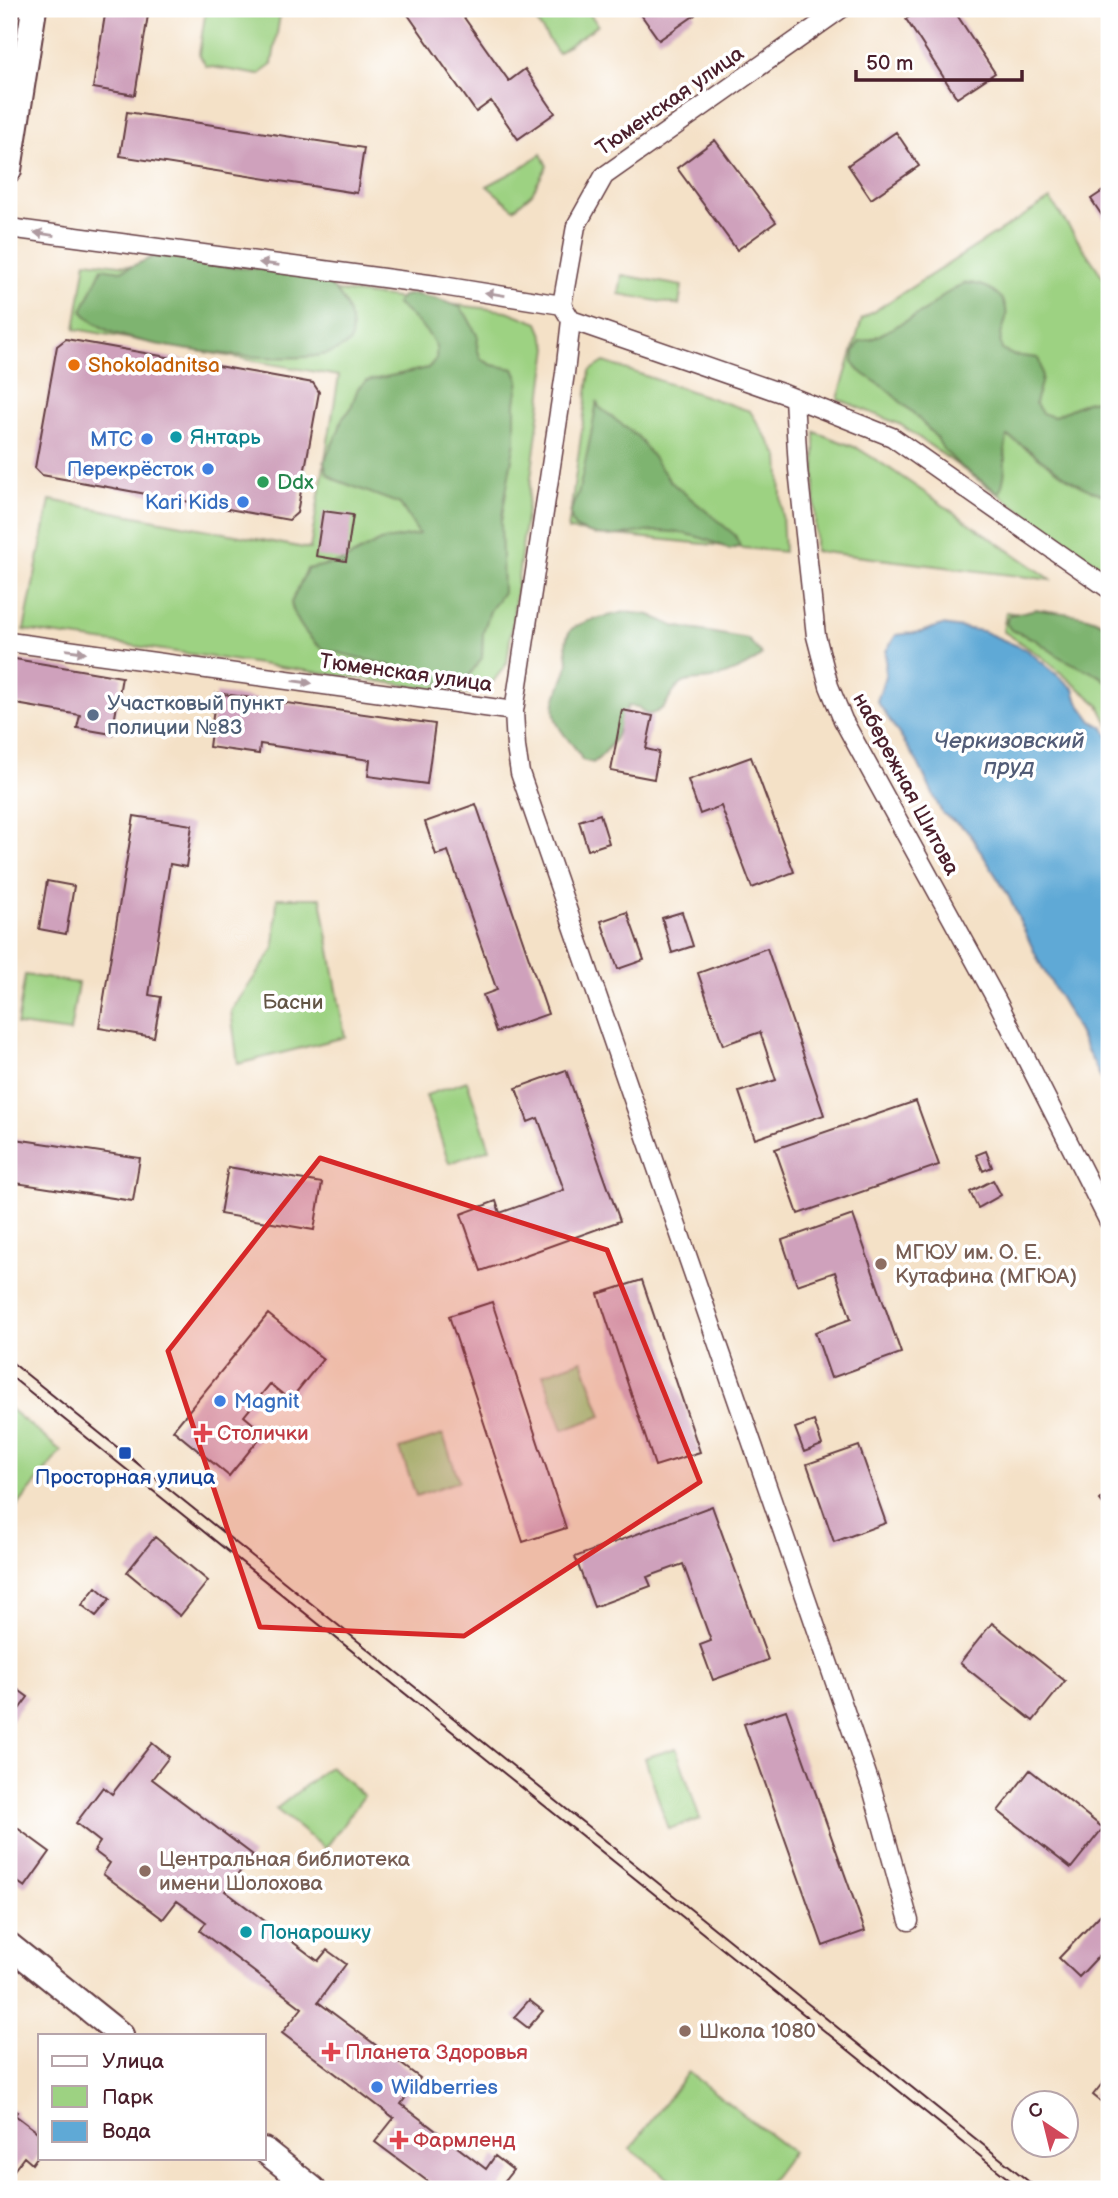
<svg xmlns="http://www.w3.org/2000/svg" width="1118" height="2198" viewBox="0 0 1118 2198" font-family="'Balsamiq Sans',sans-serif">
<rect width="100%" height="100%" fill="#fff"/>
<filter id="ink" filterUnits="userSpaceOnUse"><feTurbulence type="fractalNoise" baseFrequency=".0143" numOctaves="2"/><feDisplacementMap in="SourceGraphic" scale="14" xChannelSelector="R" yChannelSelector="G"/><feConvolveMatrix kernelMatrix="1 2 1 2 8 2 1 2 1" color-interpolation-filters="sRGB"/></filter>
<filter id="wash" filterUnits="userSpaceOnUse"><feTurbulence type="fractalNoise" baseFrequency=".00686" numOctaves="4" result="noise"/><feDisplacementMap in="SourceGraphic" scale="28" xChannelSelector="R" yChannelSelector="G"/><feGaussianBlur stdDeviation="1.57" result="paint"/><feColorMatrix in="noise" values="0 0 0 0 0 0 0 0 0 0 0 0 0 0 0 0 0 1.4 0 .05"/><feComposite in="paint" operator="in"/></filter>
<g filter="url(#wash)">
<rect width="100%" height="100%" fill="#f4e1c7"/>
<path fill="#9dd282" stroke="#747856" stroke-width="2" d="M206,9H281L272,64L259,75L206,66L199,54Z
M528,9H586L598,25L558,53Z
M541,154L547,166L532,193L514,209L487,186L519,169Z
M1050,199L1109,286V573L901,425L838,399L862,319Z
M86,261L507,311L538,323L548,347L507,663L492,683L467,694L24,630L50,500L310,549L339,376L75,329Z
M622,275L682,286L679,305L619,294Z
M604,362L750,411L779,457L784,552L568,530L590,371Z
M815,432L857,448L889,468L1052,580L815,551Z
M1006,612L1109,628V726L1099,705L1042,657L1003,631Z
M277,898H321L345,1037L238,1064L231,1011L274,949Z
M25,975L78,983L70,1032L17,1025Z
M467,1081L490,1149L449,1163L426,1095Z
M582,1360L602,1416L563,1430L543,1374Z
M9,1408L61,1451L9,1517Z
M443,1435L459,1481L416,1496L400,1449Z
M676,1748L700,1819L668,1829L645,1758Z
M330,1766L364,1796L325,1849L276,1809Z
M688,2072L792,2152L764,2189H683L630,2149Z"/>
<path fill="#7eb470" stroke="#646a4e" stroke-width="2" d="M165,255C187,258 208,265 229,267C271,271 331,262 348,311C352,323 353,331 350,343C344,346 337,351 330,353C290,366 146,349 107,330C97,325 89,319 82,311L102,268L121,271L153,257Z
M965,283C984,283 1010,294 1006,318C1003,332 998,335 1002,350L1013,355L1038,358C1046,378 1040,384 1035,403L1042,413L1053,417L1086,402L1109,397V496C1073,490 1040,454 1007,436C1002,456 1009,474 999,493L959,465L943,449L937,438L913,413L886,389L858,370L853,362L854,352L859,342L872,339L925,311L944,295Z
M414,294L437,299L460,307L467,316L478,337L477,348L481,359L492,365L514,369L519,380L515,403V441L501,522L503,592L490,611L483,633L482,658L468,677L447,685L425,680L416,673L404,669L323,649C308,639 295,620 291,603L307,569L341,562L380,541L419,534L400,504L336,480L327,473L324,462L339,430L342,419L350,410L358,388L367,381L428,368L436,359C436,355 437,351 436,347C432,334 407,312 396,304L402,296Z
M597,401L599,407L638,437L671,482L735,535L740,546L730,550C703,536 676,529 645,532C616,534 603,542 575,527C573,524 571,520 571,516C570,506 577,499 579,490C586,460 592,431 597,401Z
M1036,609C1057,614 1099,612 1109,631V684L1100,676L1061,658L1034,639L1011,630L1006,623L1010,615Z
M625,612L650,615L674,626L748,639L762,655C749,666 728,675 711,679C701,681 688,678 679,686C665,699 670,710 647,715L638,707L628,706C619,730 614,747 593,763L582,760C576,744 561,736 556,720C549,698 566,683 568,663C568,652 563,641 570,631C577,621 613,615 625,612Z"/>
<path fill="#5fa9d6" stroke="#546480" stroke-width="2" d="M942,625L982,631L1027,650L1074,689L1078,702L1092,721L1104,728L1109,738V1094L1066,1008L1039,962L1008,895L968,831L942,813L918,763L877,701L885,676L886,651L896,635L921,632Z"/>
<g id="blocks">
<path fill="#cfa1bc" d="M106,9H149L135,95L93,88Z
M404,9H458L509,81L525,69L555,113L518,139L491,101L476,112Z
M637,9H691L695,15L659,40Z
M922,9H953L995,73L957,98L906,19Z
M127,112L364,148L357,193L120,156Z
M896,132L919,166L871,199L848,165Z
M715,140L776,222L737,250L677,168Z
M1109,187V226L1091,199Z
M66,339L313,383L319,392L297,513L289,520L42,475L35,468L57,346Z
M323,511L353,515L346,561L316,556Z
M9,658L122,677L112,734L77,728L80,715L16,704L9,741Z
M216,693L435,724L427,784L368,776L370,760L260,744L259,754L209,747Z
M622,710L653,716L646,749L659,752L654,779L611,771Z
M751,757L794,872L752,888L721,806L700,814L688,780Z
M476,804L548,1014L496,1032L483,995L497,990L495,985L448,851L436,855L425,822Z
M600,814L609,843L588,850L579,821Z
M134,816L192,825L186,867L170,864L149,995L161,997L154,1037L99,1028Z
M47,881L74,886L66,934L39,929Z
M627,912L644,960L618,969L601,921Z
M682,912L693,946L672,953L662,918Z
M767,948L824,1115L755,1139L739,1092L776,1080L760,1032L723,1045L698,973Z
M566,1070L620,1221L481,1271L461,1214L496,1201L500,1213L564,1190L538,1118L528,1122L516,1088Z
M916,1101L939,1165L798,1214L775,1149Z
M9,1138L140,1158L133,1201L9,1182Z
M986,1151L992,1167L983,1171L976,1155Z
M228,1167L322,1183L314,1230L220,1214Z
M993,1180L1001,1195L978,1208L970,1192Z
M853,1215L901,1353L831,1378L815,1332L851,1319L835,1272L797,1285L782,1240Z
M642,1280L700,1452L655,1466L598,1294Z
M492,1302L566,1528L523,1542L449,1316Z
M268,1314L323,1359L290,1400L270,1384L244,1416L264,1433L229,1476L173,1430Z
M814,1421L822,1445L804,1452L795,1428Z
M859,1446L886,1523L834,1542L807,1464Z
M1109,1491V1511L1100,1500Z
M712,1506L768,1660L713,1680L700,1645L711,1641L683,1564L647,1577L651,1586L594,1607L575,1557Z
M155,1537L208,1581L180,1616L127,1572Z
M96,1587L110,1599L96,1616L82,1605Z
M992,1623L1065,1681L1033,1721L960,1663Z
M9,1683L28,1697L9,1723Z
M786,1710L865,1931L823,1946L744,1724Z
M152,1743L169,1757L152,1779L253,1855L225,1891L318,1961L327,1950L346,1964L318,2002L420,2078L401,2104L486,2169L495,2156L513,2170L498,2189H438L375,2142L394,2118L282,2033L302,2008L200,1931L206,1922L177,1901L163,1919L103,1874L110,1863L94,1851L100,1842L76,1823L103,1787L112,1794Z
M1030,1770L1103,1828L1071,1868L998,1811Z
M9,1822L50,1852L25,1887L12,1878L9,1882Z
M1101,1914L1109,1921V1945L1079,1977L1059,1958Z
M529,2000L543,2011L528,2028L514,2017Z
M1109,2075V2108L1093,2095Z
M9,2106L17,2112L15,2115L40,2134V2153L32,2164L24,2157L9,2177Z"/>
</g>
</g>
<g filter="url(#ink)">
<use href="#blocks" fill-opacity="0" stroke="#643c42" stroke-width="2"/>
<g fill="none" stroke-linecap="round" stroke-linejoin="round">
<defs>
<path id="street" d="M841,9L604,176L576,226L562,305L571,320L565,373L514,711L516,747L520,773L873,1792L909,1921
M9,228L436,285L562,305
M571,320L784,394L892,437L1109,589
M794,398L798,469L816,636L829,686L843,720L996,999L1109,1222
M9,642L514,711"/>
<path id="secondary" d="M9,170L34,9
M9,1945L121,2035
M264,2150L313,2189"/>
</defs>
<use href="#street" stroke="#643c42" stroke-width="21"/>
<use href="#secondary" stroke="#643c42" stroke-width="28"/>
<use href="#street" stroke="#fff" stroke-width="18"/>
<use href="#secondary" stroke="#fff" stroke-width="24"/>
<path stroke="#4a1f2b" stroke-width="2" d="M9,1360L1038,2189
M9,1375L1021,2189"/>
</g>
<defs><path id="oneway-solid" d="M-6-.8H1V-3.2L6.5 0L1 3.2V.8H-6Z" transform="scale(1.75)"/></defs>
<g fill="#ae9aa0">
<use href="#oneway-solid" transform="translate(44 234) rotate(-171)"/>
<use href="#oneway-solid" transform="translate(269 264) rotate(-172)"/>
<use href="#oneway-solid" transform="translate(495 294) rotate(-171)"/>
<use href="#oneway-solid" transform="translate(76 651) rotate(8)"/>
<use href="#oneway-solid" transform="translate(302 682) rotate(8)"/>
</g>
</g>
<path fill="#d62828" fill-opacity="0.2" stroke="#d62828" stroke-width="5" stroke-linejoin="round" d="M320,1158L607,1250L700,1482L464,1636L260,1627L168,1351Z"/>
<circle fill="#e8710a" stroke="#fff" stroke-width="2.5" cx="74" cy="365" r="7"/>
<g fill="#0f9aa8" stroke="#fff" stroke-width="2.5">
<circle cx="176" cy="437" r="7"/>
<circle cx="246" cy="1932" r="7"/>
</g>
<g fill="#3f7fe0" stroke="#fff" stroke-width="2.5">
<circle cx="147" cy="439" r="7"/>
<circle cx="208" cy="469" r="7"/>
<circle cx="243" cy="502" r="7"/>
<circle cx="220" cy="1401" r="7"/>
<circle cx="377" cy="2087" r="7"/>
</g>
<circle fill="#2e9e5b" stroke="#fff" stroke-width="2.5" cx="263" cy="482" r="7"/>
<circle fill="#5c6f8a" stroke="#fff" stroke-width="2.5" cx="93" cy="715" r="7"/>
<g fill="#8d6e63" stroke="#fff" stroke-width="2.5">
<circle cx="881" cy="1264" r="7"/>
<circle cx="145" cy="1871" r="7"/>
<circle cx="685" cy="2031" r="7"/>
</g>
<g fill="#e0444e" stroke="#fff" stroke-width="2.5">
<path d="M199.5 1422.5h7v7h7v7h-7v7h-7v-7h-7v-7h7z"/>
<path d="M327.5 2041.5h7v7h7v7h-7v7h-7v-7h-7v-7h7z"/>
<path d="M395.5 2129.5h7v7h7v7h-7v7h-7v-7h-7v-7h7z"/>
</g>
<rect fill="#1a4fb4" stroke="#fff" stroke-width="2.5" x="118" y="1446" width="14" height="14" rx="3.5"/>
<g text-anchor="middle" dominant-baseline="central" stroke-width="7" stroke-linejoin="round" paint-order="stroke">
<g font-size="21" fill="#4a1f2b" stroke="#fff">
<text transform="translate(670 101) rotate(-35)">Тюменская улица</text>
<text transform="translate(406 673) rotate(8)">Тюменская улица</text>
<text transform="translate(906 784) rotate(62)">набережная Шитова</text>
</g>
<g font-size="21" fill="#c56008" stroke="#fff" text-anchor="start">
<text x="88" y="365">Shokoladnitsa</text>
</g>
<g font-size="21" fill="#0d838f" stroke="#fff" text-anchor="start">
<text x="190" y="437">Янтарь</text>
<text x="260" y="1932">Понарошку</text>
</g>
<g font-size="21" fill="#366cbe" stroke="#fff" text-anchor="end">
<text x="133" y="439">МТС</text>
<text x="194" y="469">Перекрёсток</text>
<text x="229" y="502">Kari Kids</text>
<text x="234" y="1401" text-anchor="start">Magnit</text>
<text x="391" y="2087" text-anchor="start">Wildberries</text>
</g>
<g font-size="21" fill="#27864d" stroke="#fff" text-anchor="start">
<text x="277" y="482">Ddx</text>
</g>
<g font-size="21" fill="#4e5e75" stroke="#fff" text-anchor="start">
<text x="107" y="703">Участковый пункт<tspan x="107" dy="24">полиции №83</tspan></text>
</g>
<g font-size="21" fill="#635545" stroke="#fff">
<text x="293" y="1002">Басни</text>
</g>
<g font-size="21" fill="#785e54" stroke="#fff" text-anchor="start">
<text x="895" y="1252">МГЮУ им. О. Е.<tspan x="895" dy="24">Кутафина (МГЮА)</tspan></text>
<text x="159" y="1859">Центральная библиотека<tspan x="159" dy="24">имени Шолохова</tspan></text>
<text x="699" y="2031">Школа 1080</text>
</g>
<g font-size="21" fill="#be3a42" stroke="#fff" text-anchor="start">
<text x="217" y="1433">Столички</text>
<text x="345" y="2052">Планета Здоровья</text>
<text x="413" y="2140">Фармленд</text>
</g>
<g font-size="21" fill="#164399" stroke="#fff">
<text x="125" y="1477">Просторная улица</text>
</g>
<g font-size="23" font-style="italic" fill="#535d78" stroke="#fff">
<text x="1009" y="741">Черкизовский<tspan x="1009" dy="26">пруд</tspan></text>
</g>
</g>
<rect width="1118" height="2198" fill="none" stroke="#fff" stroke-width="35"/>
<rect x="38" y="2034" width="228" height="126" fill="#ffffff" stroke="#b7a5aa" stroke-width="2"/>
<rect x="52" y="2056" width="35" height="10" fill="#ffffff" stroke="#b7a5aa" stroke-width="2"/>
<text x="102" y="2068" font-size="21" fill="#4a1f2b">Улица</text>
<rect x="52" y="2086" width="35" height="21" fill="#9dd282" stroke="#b7a5aa" stroke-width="2"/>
<text x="102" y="2104" font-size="21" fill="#4a1f2b">Парк</text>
<rect x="52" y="2121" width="35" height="21" fill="#5fa9d6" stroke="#b7a5aa" stroke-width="2"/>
<text x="102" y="2138" font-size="21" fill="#4a1f2b">Вода</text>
<g transform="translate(1045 2124) rotate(325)"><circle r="33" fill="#ffffff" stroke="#b7a5aa" stroke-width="2"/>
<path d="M0-5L12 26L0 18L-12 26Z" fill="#d1495b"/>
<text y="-10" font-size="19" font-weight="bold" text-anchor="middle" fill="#4a1f2b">С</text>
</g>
<path d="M856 70v10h166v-10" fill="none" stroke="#4a1f2b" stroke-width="3.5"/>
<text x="866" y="70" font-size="21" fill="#4a1f2b" stroke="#ffffff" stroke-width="5" paint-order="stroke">50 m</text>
</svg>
